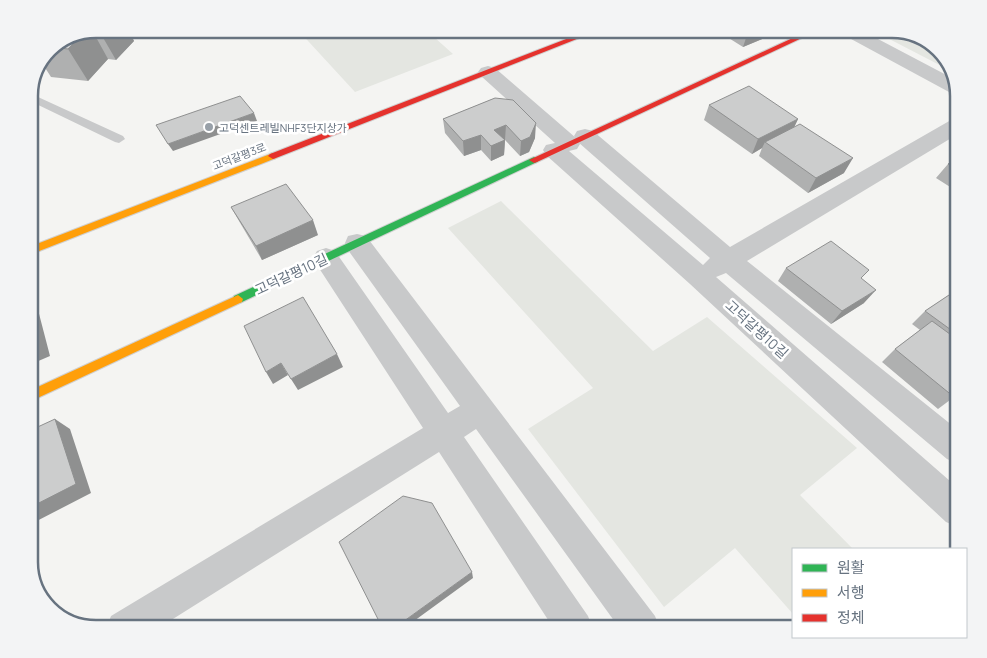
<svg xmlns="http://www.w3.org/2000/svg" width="987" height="658" viewBox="0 0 987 658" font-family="Manrope,'Noto Sans KR',sans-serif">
<rect width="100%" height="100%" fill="#f4f4f2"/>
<path fill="#e4e6e1" d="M297,29H425L453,54L355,92Z
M870,29H891L929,40L951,66L953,72Z
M501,201L653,351L707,317L857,448L800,495L853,549H793V614L735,548L664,607L528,429L593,388L448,228Z"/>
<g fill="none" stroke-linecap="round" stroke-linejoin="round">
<defs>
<path id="fast" d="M534,157L539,160L537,162L242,302L238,303L233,299L234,296Z"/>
<path id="slow" d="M273,153L276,154V158L29,255V247Z
M238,295L243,299L242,302L29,402V391Z"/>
<path id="jam" d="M592,29H602L276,158L273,159L268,156L270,154Z
M812,29H821L537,162L534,163L529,160Z"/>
</defs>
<use href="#fast" stroke="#d0d0d0" stroke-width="2"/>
<use href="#slow" stroke="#d0d0d0" stroke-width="2"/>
<use href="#jam" stroke="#d0d0d0" stroke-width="2"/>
<path fill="#c8c9ca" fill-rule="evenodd" d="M29,91L38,97L123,136L125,139L119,143L115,142L30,101Z"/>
<path fill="#c8c9ca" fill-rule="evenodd" d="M837,29H859L954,79L958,94L949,92L840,33Z
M488,66L495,68L576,138L574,136L577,131L585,129L593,131L730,247L951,120L958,118V134L747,261L958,430V464L947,459L726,273L716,277L958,488V527L946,522L690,284L546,155L543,150L546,145L555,143L481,76L478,72L481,68ZM578,142L710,258L703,265L569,151L577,149L580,144Z
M357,234L366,236L655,616L660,629H620L476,429L464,437L588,616L593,629H554L439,452L157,629H106L111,616L423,428L317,265L313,258L317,251L326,248L335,251L448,413L460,406L348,250L345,243L348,236Z"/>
<use href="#fast" fill="#30b455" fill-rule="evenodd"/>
<use href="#slow" fill="#ff9f0a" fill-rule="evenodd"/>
<use href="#jam" fill="#e5322d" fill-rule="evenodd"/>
</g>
<path fill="#afb0b0" d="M96,29H137L131,35L134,41L116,60L108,59L88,81L51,77L42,63L49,48Z
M716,29H774L772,35L743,47L716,30Z
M495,98L535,138L529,152L520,156L505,140V141L504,155L491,161L481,150L464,156L445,133L443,119Z
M709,105L798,119L794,127L844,173L808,193L759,156L762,148L752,154L704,120Z
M958,157V192L936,178L948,164Z
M231,207L318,235L262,260L239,221Z
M786,268L864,303L831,324L778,281Z
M958,289V394L938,409L882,362L895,349L920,330L912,324L925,311Z"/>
<path fill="#8f9090" d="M98,29H137L131,35L134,41L116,60Z
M755,29H774L772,35L743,47L748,32Z
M92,30L108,59L88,81L68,49L84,33Z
M254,113L257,121L173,151L168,144Z
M798,119L791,134L765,142L762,148L752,154L758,139Z
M536,123L535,138L529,152L520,156L521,141Z
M506,125L504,155L491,161V146L494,130Z
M481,135V150L464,156L463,141Z
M853,158L844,173L808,193L816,178Z
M313,220L318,235L262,260L256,246Z
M876,290L864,303L831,324L842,311Z
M29,299L37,306L50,356L29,365Z
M337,354L343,367L298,390L291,379Z
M281,363L288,375L273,384L266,372Z
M55,419L70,429L91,493L29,525V508Z
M472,572L473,578L403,629H393Z"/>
<path fill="#cccdcd" stroke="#8f9090" d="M743,29H755L748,32Z
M84,33L68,49L50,47Z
M749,86L798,119L758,139L709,105Z
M240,96L254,113L168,144L156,125Z
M495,98L513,100L536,123L530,137L521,141L506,125L494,130L505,140L491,146L481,135L463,141L443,119Z
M800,124L853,158L816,178L765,142Z
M958,157V170L948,164Z
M286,184L313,220L256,246L231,207Z
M831,241L869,270L861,278L876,290L842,311L786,268Z
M958,289V335L925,311Z
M303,297L337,354L291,379L281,363L266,372L244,326Z
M29,319L35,343L29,346Z
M932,321L958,340V394L954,397L895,349Z
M55,419L76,484L29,508V431Z
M403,496L432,503L472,572L393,629H383L339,542Z"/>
<circle fill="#98a0a8" stroke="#fff" stroke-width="2" cx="209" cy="127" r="5"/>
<g text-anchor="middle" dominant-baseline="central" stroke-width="5" stroke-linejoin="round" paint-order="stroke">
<g font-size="11" fill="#677380" stroke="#fff" text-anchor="start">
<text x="219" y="127">고덕센트레빌NHF3단지상가</text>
</g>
<g font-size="11" fill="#677380" stroke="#fff">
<text transform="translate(239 156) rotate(-21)">고덕갈평3로</text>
</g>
<g font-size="14" fill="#677380" stroke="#fff">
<text transform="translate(291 274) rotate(-25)">고덕갈평10길</text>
<text transform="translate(757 329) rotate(42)">고덕갈평10길</text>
</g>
</g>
<path d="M0 0H987V658H0ZM96 38H892A58 58 0 0 1 950 96V562A58 58 0 0 1 892 620H96A58 58 0 0 1 38 562V96A58 58 0 0 1 96 38Z" fill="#f3f4f5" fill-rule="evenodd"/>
<path fill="none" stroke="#677380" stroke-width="2.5" d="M96 38H892A58 58 0 0 1 950 96V562A58 58 0 0 1 892 620H96A58 58 0 0 1 38 562V96A58 58 0 0 1 96 38Z"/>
<rect x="792" y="548" width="175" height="90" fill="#ffffff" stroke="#c2c7cc"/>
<rect x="802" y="564" width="25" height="8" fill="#30b455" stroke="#c2c7cc"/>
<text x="837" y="573" font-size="15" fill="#677380">원활</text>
<rect x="802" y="589" width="25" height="8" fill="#ff9f0a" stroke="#c2c7cc"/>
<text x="837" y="598" font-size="15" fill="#677380">서행</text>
<rect x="802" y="614" width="25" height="8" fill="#e5322d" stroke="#c2c7cc"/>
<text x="837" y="623" font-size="15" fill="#677380">정체</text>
</svg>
